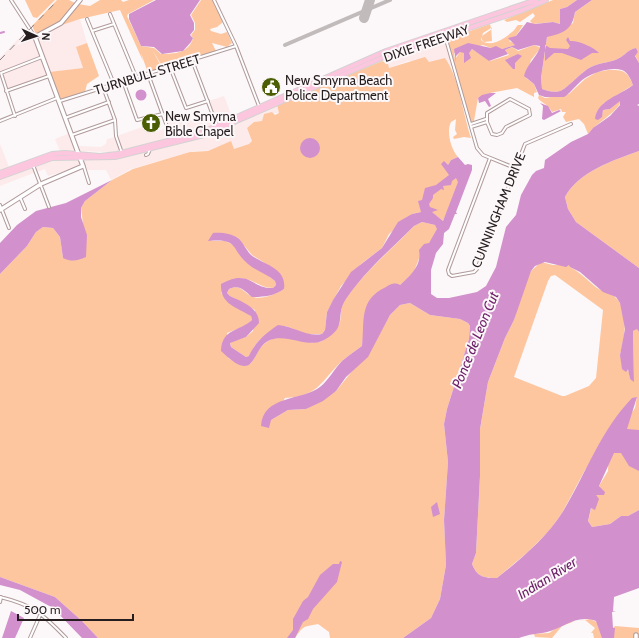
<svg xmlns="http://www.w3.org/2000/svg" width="639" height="638" viewBox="0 0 639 638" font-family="Cabin,sans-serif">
<rect width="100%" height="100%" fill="#fcf7f8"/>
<path fill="#fdeaeb" d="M80,19L87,43L77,47L83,68L49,72L36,38L53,28Z
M29,28L41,56L0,72V58Z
M448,38V46L454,65L450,66L445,58L433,62L408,61L389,68L385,63L382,61Z
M41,58L48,75L7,90L2,73Z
M224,96L232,117L217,124L209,101Z
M277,105L279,113L264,114L262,121L254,122L247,128L252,141L249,145L235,150L194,151L131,169L111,180L106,170H86L82,159L105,160L120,158L197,138L216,132Z
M205,118L206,121L213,119L216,125L172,138L168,123L184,119L193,121Z
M145,126H153L156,132L167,128L171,138L122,150L117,136Z
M70,133L77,151H60L55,139Z
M116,137L121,150L111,152L79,151L77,146L101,147L106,144L107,139Z
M0,144L9,167L0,171Z
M80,158L82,166L48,176L45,169L37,172L34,164L46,160Z
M33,165L36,172L0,186V177Z"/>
<path fill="#fdc69f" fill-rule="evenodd" d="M25,0H55L37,18L33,17Z
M57,0H69L77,4L60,23L36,34L32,26Z
M100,0H121L123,2L129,0H154L128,14L127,16L141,46L154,48L161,54C175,54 189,53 193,38L191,35L195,30V23L191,15L201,0H213L223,22L217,27L210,29L211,31L221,34L227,32L232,43L227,47L212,43L216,51L163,68L152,49L141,53L143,61L120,10L80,19L53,28L67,19L78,4L90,6Z
M553,0H577L567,7L560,9V24L553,22L533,24L530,21L535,16L533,13L520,22L516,20L507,22L504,20Z
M592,0H639V63L635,55L638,52L636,48C629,49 626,54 621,57C612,63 600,62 591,67C582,71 566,90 560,91C553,93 548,91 542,89L541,78L547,37L573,23L575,12Z
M490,24L491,28L483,33L481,40C490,48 504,39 512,32C515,30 515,28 518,25H523L516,36L509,41L516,44L515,45L502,49L491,48L483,45L454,53L455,59L460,52H464V56L472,49L490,61L509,55L505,50L512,47L518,51L534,45L539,47V50L531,60L526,78L534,84L537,92L534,93V97L517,88L490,93L478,98L474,121L471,122L448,41L450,38Z
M491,26L492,41L484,42L482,40V36L492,29Z
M87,43L99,76L87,84L85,92L61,99L58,97L49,72L83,68L76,47Z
M152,49L162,68L148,73L141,53Z
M425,57L429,62L445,58C459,77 463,114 471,138L464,137L454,139L453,137L457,134L455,130L456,119L451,122C446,132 451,149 458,157L451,160L448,165C452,169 456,173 458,178C460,186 447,212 443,221L433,213L425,211L412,214L389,234L382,248L361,264L341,286L327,312L325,330L322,334H305L286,326C269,331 256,338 250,356L246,357L231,347L230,342L246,337L253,331L255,310L230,296L227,293L229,289C240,284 242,291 251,296C260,301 276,294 284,289L268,265L252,255L237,237L208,241H225L234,245L239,252L275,281L276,285L273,288C259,288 255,279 239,278L221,293L251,316L252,320L245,326L227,333L228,358C260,376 248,354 268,341C284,331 305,347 322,341C325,339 329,336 332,333C346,322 337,315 344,302C358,278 394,247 414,226L422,222L435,225L438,229L436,233L420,256L413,274L400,285L363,338L362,346C355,351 348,356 342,361C320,382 319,396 285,398L271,420L288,410L306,409L336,391L374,344L390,315L400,305L410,303L430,315L460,319L468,323L470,326L469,339L447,409L444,424L448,462L444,520L446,565L440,599L431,618L403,638H330L329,632L318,624C303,627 304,625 295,638H98L82,621L55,597L0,577V274L27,246L36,232L43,227L53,228L60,237L63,258L83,224L81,208L85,201L112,180L133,169L190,152L208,151L231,141L234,149L249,144L252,141L247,128L254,122L262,121L264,114L272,112L275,115L279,113L277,105L382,61L388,64L389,68Z
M608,70C623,70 627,70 633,85L604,103L596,114L602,115L603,110L610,109L620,100L621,102C613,116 597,122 588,134L584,124L579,119L566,122L563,117L566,112H562L561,109L552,112C547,103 541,103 538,98L539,95L545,98L569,94L585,79L597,72Z
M639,151V268L576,222L568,209L565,197C578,172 614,160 639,151Z
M541,262L553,265H570V267C580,272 588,281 597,288C603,292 612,293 616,298C630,311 624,340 620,355L628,368L630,379L634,381L633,331L637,328L639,332V510L628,516H621L610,524L592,527L588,521L595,494L604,495V492L599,486L608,471L609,446L635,408L637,397L585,470L562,513L550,530L529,551L497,578C484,578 477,577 472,564L476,553L480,476V429L488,382L505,338L514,320L525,283L531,271ZM555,275L603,310L596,378L589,386L565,396H562L514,377L548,281L551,276Z
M590,619L597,622L603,638H594L593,633H591L595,628L585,620L578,621Z
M575,621L562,626L552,638L535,637L534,634L549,633L564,623Z
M615,626L639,628V638H613V628Z"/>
<path fill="#d290cc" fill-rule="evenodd" d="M156,0H200L190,15L194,23V30L190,35L193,38L191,42L183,51L162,54L154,47L141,46L129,19V14Z
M577,0H592L575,12C572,30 564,33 547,37L541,78L542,89C548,91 553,93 560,91C567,89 582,71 591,67C600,62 612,63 621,57C626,54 629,49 636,48L638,52L635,56L639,63V104L637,105L639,106V151C614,160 578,172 565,197L568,209L576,222L639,268V332L637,329L633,331L634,382L630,379L628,369L626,372L622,369L620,355L625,329L620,303L616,297L603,292L580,272L570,267L569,265L566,267L545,262L535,266L531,271L514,320L505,338L488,382L480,429V476L476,553L472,564C477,577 484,578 497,578C520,560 546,538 562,513C586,474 600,431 632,398L637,397L627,429L639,430V471L629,466L621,453H614L599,486L605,492L604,495H596L599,499L595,510L591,508L588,521L592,527L610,524L621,516H628L639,510V588L614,597L613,611H616L612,612L613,628H615L614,638H602L596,621C576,614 564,628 547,632C538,634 529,634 519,638H403L431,618L440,599L446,565L444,520L448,462L444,424L447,409L469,339L470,326L468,323L460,319L430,315L410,303L400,305L390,315L368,357L346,377L336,391L323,401L306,409L288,410L271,420L269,428L261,426C263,395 301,401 320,387C329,380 334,369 342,361C348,356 355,351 362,346C365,322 358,300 386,287C391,284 394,282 400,285C411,275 422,265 419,250L424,244L429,243L437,229L435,225L422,222L414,226C391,249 364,272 346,299C334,317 349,326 324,340C308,349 287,333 270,340C250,348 258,387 221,351C222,328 239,332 252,320L251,316C236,307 220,304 221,284C250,268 251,289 273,288L276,285L275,281C267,274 256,271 248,264C230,249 240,238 208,241L213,233C220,232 231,233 238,238C243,242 246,250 251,255C264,265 287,268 284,289C274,296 264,297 252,297C244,290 239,284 229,289L227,293L230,296C242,302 259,307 259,323L246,337L230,343L231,347L246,357L249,356C255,342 266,333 278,325C293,326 306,337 322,334L325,330L327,312L333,300L351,272L382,248L398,222L412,214L421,212L418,201L422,200L425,188L436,185L449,175L441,164L444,161L448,165L451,160L458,157L465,165L468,164L472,165V170L456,212L457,214H455L449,229L444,233L443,244L436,253L431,270V294L437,298H449L477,292L486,286L496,267L506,227L516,215L521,195L532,175L536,171L544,168L545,160L571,142L588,134L593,128L610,116L620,105V101L610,109L603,110L602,117L598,120L595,119C597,100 621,95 633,85C631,80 628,72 622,70C611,67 595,72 585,78C577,83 572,92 564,97H545L539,95L534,84L524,76C526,65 539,55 540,46L534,45L518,50L512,47L505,50L508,54L489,61L472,49L469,53L471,58L464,63V53L460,52L456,56V62L454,49L468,43L491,48L496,46L502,49L515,45L508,38L516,36L527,22L535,24L553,22L560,24V9L567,7ZM456,178L458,182L443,221L432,212L438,210L430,207L429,204L433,198V195L441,189L444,190L443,186L451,185L452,181Z
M568,37L570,41C577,40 594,47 599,53H592L581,60L562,53H554L545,61V45L550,48L568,49L570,46L566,40Z
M518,54L522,56L515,63V69H513L505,60Z
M135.5 95a5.5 5.5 0 1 1 11 0a5.5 5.5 0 1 1-11 0Z
M490,93H496L488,99L491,106L489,107L485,101L479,103L478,98L482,95Z
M540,103L548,106L552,113L559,110L561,111L544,120L542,119L543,106Z
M300 148a10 10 0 1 1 20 0a10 10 0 1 1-20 0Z
M112,180L85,201L81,208V217L87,235L86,257C77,261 72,262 63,258L60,237L53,228L43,227L36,232L27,246L0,274V243L17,225L36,211L66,203Z
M437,502L440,514L433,517L431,507Z
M340,561L342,562L337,582L313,609L308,619L303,622L295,638H287L293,630V619L303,601L308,597L320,575L333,564H339Z
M0,577L55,597L82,621L98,638H82L53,608L20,590L0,585Z
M11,611L24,618L15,638H2Z"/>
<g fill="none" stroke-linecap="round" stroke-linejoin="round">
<path stroke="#d290cc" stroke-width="2" d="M0,33L4,32"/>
<path stroke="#c1bbbc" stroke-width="4" d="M285,45L390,0"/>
<path stroke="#c1bbbc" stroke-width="10" d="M364,18L370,0"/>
<defs>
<path id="street" d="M11,0L35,37
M214,0L236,46L259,106
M110,14L136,77
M87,19L114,84
M92,31L114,24
M445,36L477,148L483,155L515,168
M192,60L217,126
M170,67L186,108L208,101
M148,74L172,140
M123,81L137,120L163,114
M103,87L115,120L116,136L122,153
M6,91L49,76
M510,99L529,109L530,115L506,127L502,133L497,135L492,134L487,122V113Z
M60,101L236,46
M15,116L1,73L42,57
M65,118L109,102
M0,121L57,98
M471,124L486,119
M471,127L487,122
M72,135L115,120
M146,155L148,154L150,149
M490,158L448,270L449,274L452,276L474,272L477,269L525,144L571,124
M33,165L49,207
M84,167L89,183
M20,197L25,209
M0,205L9,228
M0,597C33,605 43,614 66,638
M0,602L1,597
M30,638L41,613"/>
<path id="secondary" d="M0,210L41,184L83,166L35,37L61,23L80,0
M636,638V635"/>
<path id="primary" d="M0,173L52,154L65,153L100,156L117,154L203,132L386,51L536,0
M0,177L52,158L115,157L204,135L386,56L523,10L546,0"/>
</defs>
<use href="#street" stroke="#b09b9c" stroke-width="4"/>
<use href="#secondary" stroke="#b09b9c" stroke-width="5.5"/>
<use href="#primary" stroke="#d4d2d2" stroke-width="6"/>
<use href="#street" stroke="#fff" stroke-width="2"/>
<use href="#secondary" stroke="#fff" stroke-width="3.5"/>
<use href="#primary" stroke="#fdc6df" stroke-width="4"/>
<path stroke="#867f80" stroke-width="1" stroke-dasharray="7 7" stroke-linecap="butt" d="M0,60L58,0"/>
</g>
<defs>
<symbol id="civic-disc" viewBox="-11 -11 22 22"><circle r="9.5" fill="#4c5e03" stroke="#fcf7f8"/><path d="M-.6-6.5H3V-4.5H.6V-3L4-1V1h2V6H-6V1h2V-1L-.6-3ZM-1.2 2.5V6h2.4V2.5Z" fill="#fff"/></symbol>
<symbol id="church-disc" viewBox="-11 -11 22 22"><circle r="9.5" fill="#4c5e03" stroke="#fcf7f8"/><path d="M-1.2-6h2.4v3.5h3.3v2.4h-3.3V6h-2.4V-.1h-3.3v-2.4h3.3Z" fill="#fff"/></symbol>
</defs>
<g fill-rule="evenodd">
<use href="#civic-disc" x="260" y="76" width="22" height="22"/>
<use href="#church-disc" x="140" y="112" width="22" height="22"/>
</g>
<g text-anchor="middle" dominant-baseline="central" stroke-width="4" stroke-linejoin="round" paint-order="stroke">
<g font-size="13" fill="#261d1e" stroke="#fcf7f8">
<text transform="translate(426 43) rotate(-19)">DIXIE FREEWAY</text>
<text transform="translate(147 74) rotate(-17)">TURNBULL STREET</text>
<text transform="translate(498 210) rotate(-68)">CUNNINGHAM DRIVE</text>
</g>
<g font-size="13" fill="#261d1e" stroke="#fcf7f8" text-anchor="start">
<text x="285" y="80">New Smyrna Beach<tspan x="285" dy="15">Police Department</tspan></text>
<text x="165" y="116">New Smyrna<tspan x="165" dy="15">Bible Chapel</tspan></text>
</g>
<g font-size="14" font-style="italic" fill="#6b1e68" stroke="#fcf7f8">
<text transform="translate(475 340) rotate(-68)">Ponce de Leon Cut</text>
<text transform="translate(547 578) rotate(-32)">Indian River</text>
</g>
</g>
<g transform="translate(36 36) rotate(93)" stroke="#fcf7f8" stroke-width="3" paint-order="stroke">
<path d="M0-3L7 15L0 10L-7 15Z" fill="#261d1e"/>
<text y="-6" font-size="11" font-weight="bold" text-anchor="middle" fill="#261d1e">N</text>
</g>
<path d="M18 614v6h115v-6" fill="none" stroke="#261d1e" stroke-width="2"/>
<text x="24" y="614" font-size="12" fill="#261d1e" stroke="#fcf7f8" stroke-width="3" paint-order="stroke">500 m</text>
</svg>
